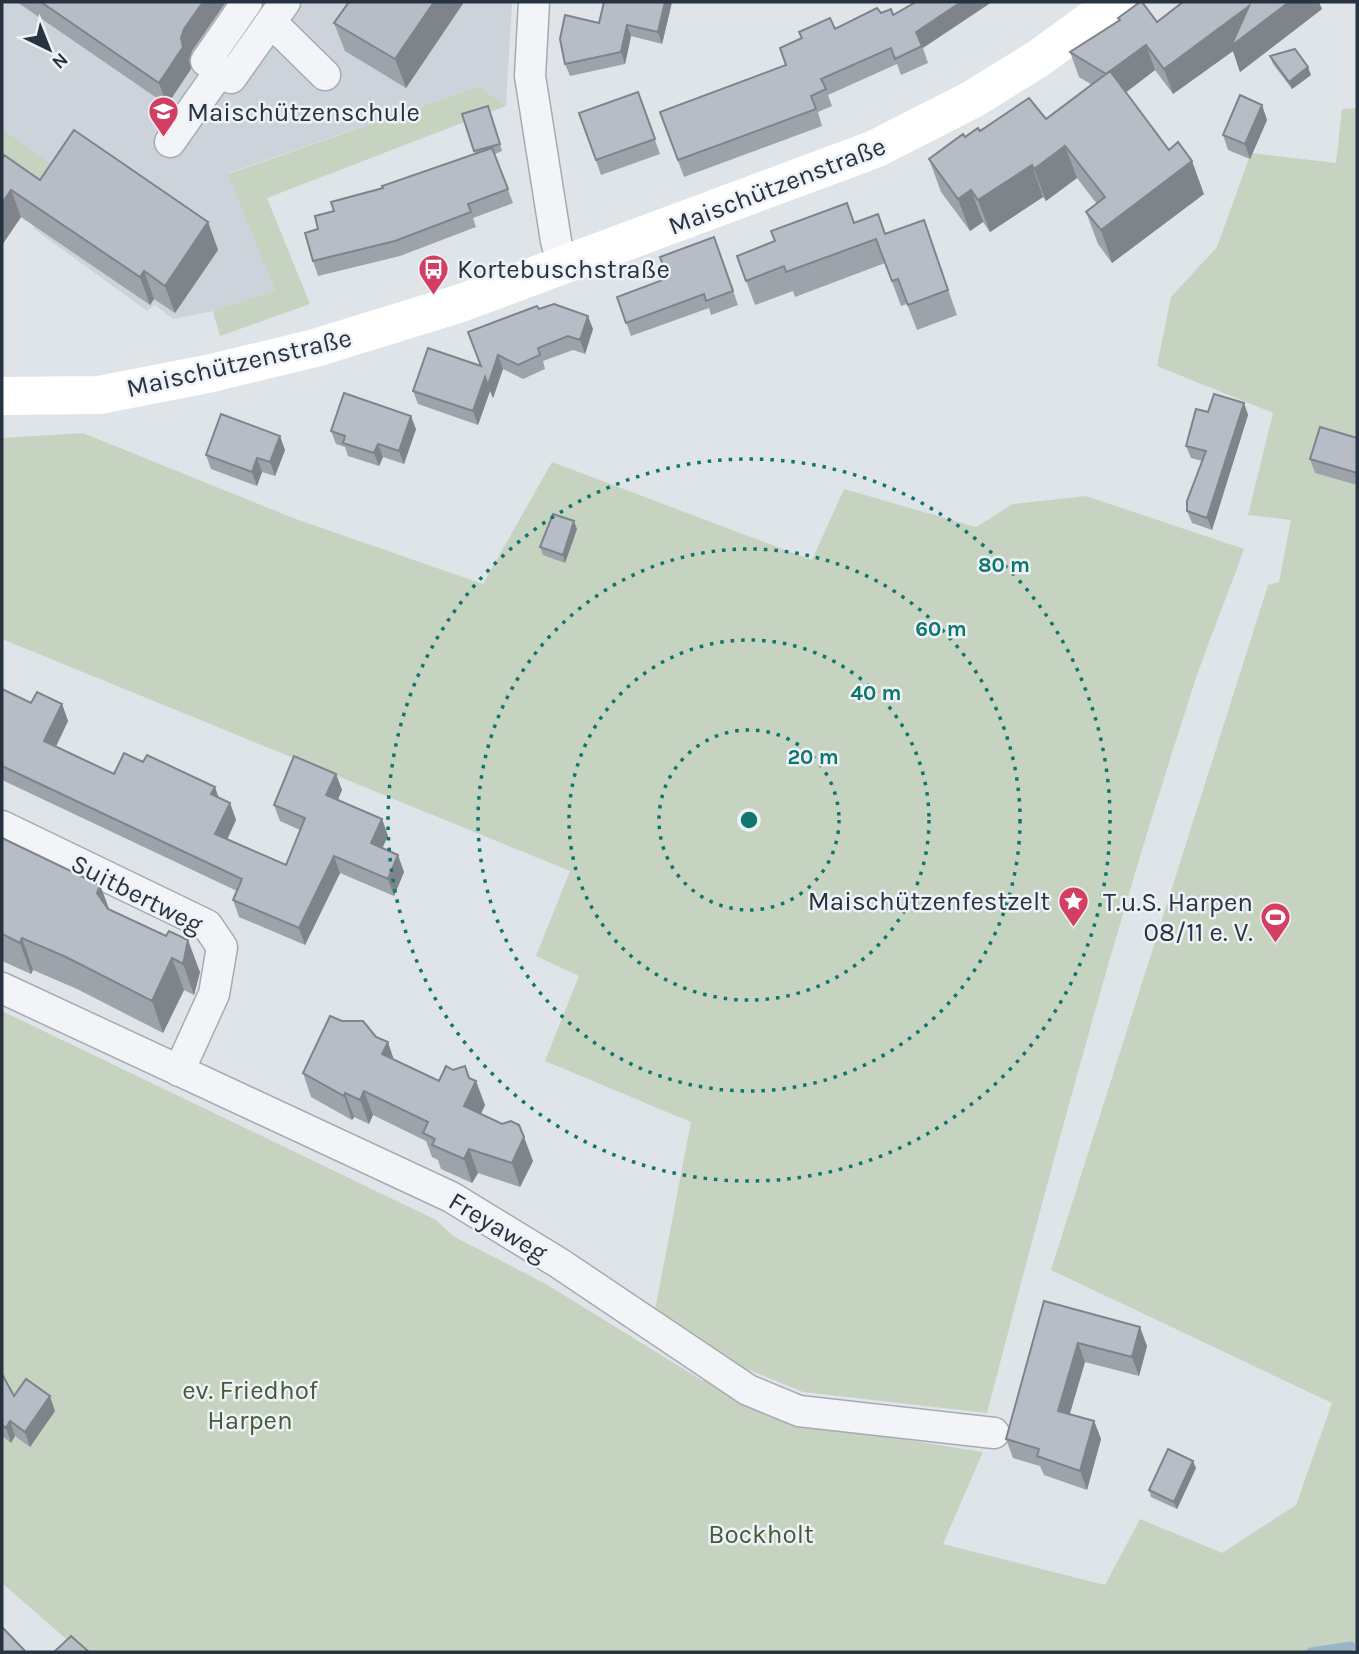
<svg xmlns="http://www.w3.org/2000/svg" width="1359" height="1654" viewBox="0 0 1359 1654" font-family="Karla,sans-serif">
<rect width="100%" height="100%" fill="#dfe4e9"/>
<path fill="#cdd3db" d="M2,2H512L506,106L479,86L229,173L275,290L213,311L173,319L155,305L147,311L33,228L49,204L2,173Z"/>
<path fill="#c6d3c0" d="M479,86L506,106L267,198L310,304L220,336L213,311L275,290L228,174Z
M1357,108V1652H81L2,1583V1011L436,1220L453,1236L546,1284L703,1381L706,1376L794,1422L983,1452L943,1544L1105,1585L1140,1519L1222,1553L1296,1505L1332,1403L1051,1270L1268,585L1279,582L1291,520L1248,515L1273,413L1157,366L1171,297L1217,247L1251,153L1336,163L1342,109Z
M2,129L68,177L49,205L2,172Z
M83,433L293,518L483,584L552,462L812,560L844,489L976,527L1013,504L1086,496L1244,549C1226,600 1204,651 1188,703C1112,937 1049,1175 987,1413L803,1392L717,1357L654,1315L691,1122L545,1061L579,976L536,956L570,871L2,639V438Z"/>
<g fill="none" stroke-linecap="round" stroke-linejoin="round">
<path stroke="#99b5ca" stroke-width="9" d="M1311,1652L1351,1646"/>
<defs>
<path id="street" d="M247,2L206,61L231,78L285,2
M534,2L530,76L556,241L563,266
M271,22L325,75
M170,142L220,71
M2,826L207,925L222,947L214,994L179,1071
M2,988L451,1197L559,1263L748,1390L799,1411L994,1433"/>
</defs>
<use href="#street" stroke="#a4abb3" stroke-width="33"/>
<use href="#street" stroke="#f2f4f7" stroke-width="30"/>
<path stroke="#fff" stroke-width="38" d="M2,396L99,395L207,374L315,348L461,303L875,149L973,99L1039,58L1116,2"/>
</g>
<path fill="#9da3aa" d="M17,2H226L192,51L189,60L191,69L167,105Z
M349,2H464L406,88L345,51L334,23Z
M672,2L662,44L631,36L625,64L570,76L565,64L599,23Z
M916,2L923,48L928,63L901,75L897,64L828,95L832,106L818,112L822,126L684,177L660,112L786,65L802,38L799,32L835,29L881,13L893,15Z
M1322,9L1240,72L1233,51L1173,94L1155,70L1126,92L1169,150L1204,194L1112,263L1098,244L1086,212L1097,204L1077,178L1046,201L1043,197L990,232L983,222L970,231L941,192L929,159L965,137L980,131L1046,119L1092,85L1079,77L1070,52L1119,21L1118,18L1157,22Z
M1270,56L1311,75L1292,89L1273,64Z
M638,92L660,154L601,175L579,113Z
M1262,105L1267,120L1250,159L1228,150L1223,135Z
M488,106L502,151L495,154L513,203L473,218L476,227L400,256L318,276L313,261L318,229L334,211L383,188L475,154L462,114Z
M2,159L40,180L208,222L218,250L175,313L154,299L150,305L21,217L2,245Z
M924,220L957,315L917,330L907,304L901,306L885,263L795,297L793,291L755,305L737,256L775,241L854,223L885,234Z
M714,237L738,305L711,315L709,308L631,336L617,297L668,278Z
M539,309L593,329L585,354L573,350L543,361L545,369L523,379L503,369L493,398L490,391L478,425L418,404L413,391L481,366Z
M1244,403L1248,415L1212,530L1192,523L1187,511L1202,461L1191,458L1186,446L1208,412Z
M416,429L404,464L383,457L379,466L348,456L345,447L336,444L331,431Z
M1357,438V485L1315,473L1310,459Z
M285,450L275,476L262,472L257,486L211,469L206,455Z
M577,529L565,563L543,555L540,547Z
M2,689L31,703L62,704L68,721L56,747L114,774L219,798L230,803L236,820L227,839L286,865L300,830L280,821L274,805L336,774L342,790L338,799L382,819L388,836L382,848L404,872L394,896L340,873L305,945L239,917L233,900L237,891L2,780Z
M2,838L100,885L109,909L200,972L194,995L184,990L163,1033L77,989L33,970L31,974L2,961Z
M394,1060L439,1081L470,1078L485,1105L481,1114L533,1161L520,1187L478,1173L472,1183L441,1169L438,1160L432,1157L426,1141L373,1115L369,1124L354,1117L352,1120L311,1097L303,1073Z
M1044,1301L1147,1346L1139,1376L1085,1362L1070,1414L1094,1421L1101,1439L1087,1490L1044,1475L1040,1466L1013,1458L1006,1439Z
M2,1374L14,1396L55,1411L30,1447L15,1436L11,1443L2,1436Z
M1196,1468L1177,1509L1151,1497L1149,1490Z"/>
<path fill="#7f848b" d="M203,2H226L192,51L189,60L191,69L167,105L159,83L181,38L184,29Z
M434,2H464L406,88L395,59Z
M665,2H672L662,44L658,32Z
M961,2H992L923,48L916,32Z
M1289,2H1319L1322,9L1240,72L1233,51L1173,94L1164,69L1249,6Z
M627,25L631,36L625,64L621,52Z
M1146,45L1155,70L1116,100L1107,74Z
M1308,67L1311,75L1292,89L1289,82Z
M1262,105L1267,120L1250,159L1245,144Z
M1065,146L1077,178L1046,201L1034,169Z
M1192,161L1204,194L1112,263L1101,230Z
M1032,165L1043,197L990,232L978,200Z
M11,190L21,217L2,245V203Z
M971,190L983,222L970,231L958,199Z
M208,222L218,250L175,313L165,286Z
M144,271L154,299L150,305L140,277Z
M588,316L593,329L585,354L580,340Z
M498,355L503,369L493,398L488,385Z
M485,377L490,391L478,425L473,411Z
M1244,403L1248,415L1212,530L1207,518Z
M411,416L416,429L404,464L399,451Z
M280,436L285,450L275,476L270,462Z
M378,444L383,457L379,466L374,453Z
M257,458L262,472L257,486L252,472Z
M574,521L577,529L565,563L563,555Z
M62,704L68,721L50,758L44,741Z
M336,774L342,790L333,811L326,795Z
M215,787L221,804L211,794Z
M230,803L236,820L222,851L215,834Z
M382,819L388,836L377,860L371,843Z
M398,855L404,872L394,896L388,879Z
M334,856L340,873L305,945L299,928Z
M100,885L112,917L97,893Z
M22,938L33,970L31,974L20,943Z
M188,940L200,972L194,995L183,964Z
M172,958L184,990L163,1033L152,1001Z
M388,1042L396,1066L382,1054Z
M465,1066L473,1087L476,1081L485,1105L473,1130L464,1106Z
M364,1091L373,1115L369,1124L360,1100Z
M345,1093L354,1117L352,1120L344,1096Z
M524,1137L533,1161L520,1187L512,1163Z
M469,1149L478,1173L472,1183L464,1159Z
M1140,1327L1147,1346L1139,1376L1132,1357Z
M1078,1343L1085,1362L1065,1429L1058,1411Z
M50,1396L55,1411L30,1447L25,1432Z
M10,1421L15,1436L11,1443L6,1428Z
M1094,1421L1101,1439L1087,1490L1080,1471Z
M1193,1461L1196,1468L1177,1509L1174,1502Z"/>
<path fill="#b6bdc6" stroke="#7f848b" stroke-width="2" d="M41,2H203L184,29L181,38L183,47L159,83Z
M349,2H434L395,59L334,23Z
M604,2H665L658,32L627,25L621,52L565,64L560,39L565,15L599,23Z
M916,2H961L916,32L922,46L895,59L891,48L821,79L826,89L811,96L816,109L678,160L660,112L786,65L780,48L802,38L799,32L830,18L835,29L877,8L881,13L891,9L893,15Z
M1140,2H1142L1157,22L1183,2H1289L1231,46L1249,6L1164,69L1146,45L1106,74L1070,52L1120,20L1118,18Z
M1295,49L1308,67L1289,82L1270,56Z
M1110,71L1169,150L1178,142L1192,161L1101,230L1086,212L1105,197L1065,146L1034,169L1032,165L978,200L971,190L958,199L929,159L963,134L965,137L978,128L980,131L1029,98L1046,119Z
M638,92L655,139L596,160L579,113Z
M1240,95L1262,105L1245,144L1223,135Z
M488,106L500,144L474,151L462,114Z
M74,130L208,222L165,286L144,271L140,277L11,190L2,203V159L4,155L40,180Z
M492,148L508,189L468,204L471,212L395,241L313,261L305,233L318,229L315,216L334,211L331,202L383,188L382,186Z
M847,203L854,223L878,214L885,234L924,220L948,290L908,305L898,279L892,281L876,239L786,272L784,266L746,281L737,256L775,241L771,231Z
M714,237L733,291L706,301L704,294L626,323L617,297L668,278L660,257Z
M554,304L588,316L580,340L568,336L538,348L540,355L518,365L498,355L488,385L485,377L473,411L413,391L428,348L481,366L468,332L537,306L539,309Z
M344,393L411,416L399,451L378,444L374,453L343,443L345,436L331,431Z
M1214,394L1244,403L1207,518L1187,511V501L1206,451L1186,446L1196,409L1208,412Z
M221,414L280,436L270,462L257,458L252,472L206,455Z
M1320,427L1357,438V473L1310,459Z
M553,514L574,521L563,555L540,547Z
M2,689L31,703L37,692L62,704L44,741L114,774L124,753L143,762L147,755L215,787L211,794L230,803L215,834L286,865L305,818L274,805L294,756L336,774L326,795L382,819L371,843L398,855L388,879L334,856L299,928L233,900L242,879L2,766Z
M2,838L100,885L97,893L108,909L166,936L169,931L188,940L183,964L172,958L152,1001L66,957L22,938L20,943L2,934Z
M330,1016L342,1021H363L376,1037L388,1042L382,1054L439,1081L446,1066L453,1070L465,1066L469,1078L476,1081L464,1106L502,1124L511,1121L519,1125L524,1137L512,1163L469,1149L464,1159L432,1145L435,1139L423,1133L428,1122L364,1091L360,1100L345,1093L344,1096L303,1073Z
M1044,1301L1140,1327L1132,1357L1078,1343L1058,1411L1094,1421L1080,1471L1037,1456L1039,1449L1006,1439Z
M2,1374L14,1396L26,1379L50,1396L25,1432L10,1421L6,1428L2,1425Z
M1168,1449L1193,1461L1174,1502L1149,1490Z
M2,1627L26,1652H2Z
M71,1636L89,1652H54Z"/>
<g fill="none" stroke="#0f766e" stroke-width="3.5" stroke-dasharray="3.5 7">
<circle cx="749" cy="820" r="90"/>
<circle cx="749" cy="820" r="180"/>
<circle cx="749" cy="820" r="271"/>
<circle cx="749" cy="820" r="361"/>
</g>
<defs>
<symbol id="school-pin" viewBox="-11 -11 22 30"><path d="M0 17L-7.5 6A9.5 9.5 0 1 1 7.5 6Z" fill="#d23f62" stroke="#eef2f6"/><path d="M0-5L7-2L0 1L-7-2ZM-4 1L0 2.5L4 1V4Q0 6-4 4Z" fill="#fff"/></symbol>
<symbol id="bus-pin" viewBox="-11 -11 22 30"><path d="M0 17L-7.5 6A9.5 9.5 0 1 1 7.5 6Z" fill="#d23f62" stroke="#eef2f6"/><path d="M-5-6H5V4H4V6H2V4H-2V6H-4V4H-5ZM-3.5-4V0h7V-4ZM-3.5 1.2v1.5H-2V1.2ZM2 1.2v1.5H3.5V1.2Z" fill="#fff"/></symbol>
<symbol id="sight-pin" viewBox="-11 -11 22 30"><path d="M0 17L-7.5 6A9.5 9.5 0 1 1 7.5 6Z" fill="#d23f62" stroke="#eef2f6"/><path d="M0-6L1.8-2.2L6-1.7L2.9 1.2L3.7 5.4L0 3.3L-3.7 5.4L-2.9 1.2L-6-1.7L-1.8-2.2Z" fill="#fff"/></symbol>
<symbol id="stadium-pin" viewBox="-11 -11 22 30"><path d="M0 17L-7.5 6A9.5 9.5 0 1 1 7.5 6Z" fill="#d23f62" stroke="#eef2f6"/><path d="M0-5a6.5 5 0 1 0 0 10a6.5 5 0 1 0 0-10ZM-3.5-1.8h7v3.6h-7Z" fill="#fff"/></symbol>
</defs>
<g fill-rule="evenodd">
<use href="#school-pin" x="146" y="94" width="35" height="47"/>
<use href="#bus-pin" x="416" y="252" width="35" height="47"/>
<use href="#sight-pin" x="1056" y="884" width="35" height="47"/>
<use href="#stadium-pin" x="1258" y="900" width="35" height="47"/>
</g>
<g text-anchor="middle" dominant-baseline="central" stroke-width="5" stroke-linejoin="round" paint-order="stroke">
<g font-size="26" fill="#273340" stroke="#eef2f6" text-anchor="start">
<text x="187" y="112">Maischützenschule</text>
<text x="457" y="269">Kortebuschstraße</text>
<text x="1050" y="901" text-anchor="end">Maischützenfestzelt</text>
<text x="1253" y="902" text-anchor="end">T.u.S. Harpen<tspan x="1253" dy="30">08/11 e. V.</tspan></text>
</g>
<g font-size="26" fill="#273340" stroke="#eef2f6">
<text transform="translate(777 186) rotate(-21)">Maischützenstraße</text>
<text transform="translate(239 363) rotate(-13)">Maischützenstraße</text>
<text transform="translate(137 894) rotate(27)">Suitbertweg</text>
<text transform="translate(498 1227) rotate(31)">Freyaweg</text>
</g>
<g font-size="26" fill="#3f5d34" stroke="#eef2f6">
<text x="250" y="1390">ev. Friedhof<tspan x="250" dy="30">Harpen</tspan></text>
<text x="761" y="1534">Bockholt</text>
</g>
</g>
<circle cx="749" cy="820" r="10" fill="#0f766e" stroke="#eef2f6" stroke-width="3.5"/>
<g font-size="21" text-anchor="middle" font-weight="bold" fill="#0f766e" stroke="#eef2f6" stroke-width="5" stroke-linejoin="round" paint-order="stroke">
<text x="1004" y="572">80 m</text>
<text x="941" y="636">60 m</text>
<text x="876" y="700">40 m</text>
<text x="813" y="764">20 m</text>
</g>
<rect width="1359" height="1654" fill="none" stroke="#273340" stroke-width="7"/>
<g transform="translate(49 49) rotate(137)" stroke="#eef2f6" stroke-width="5" paint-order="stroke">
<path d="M0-5L12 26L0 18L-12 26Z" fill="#273340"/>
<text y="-10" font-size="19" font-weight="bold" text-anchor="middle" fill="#273340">N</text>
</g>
</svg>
